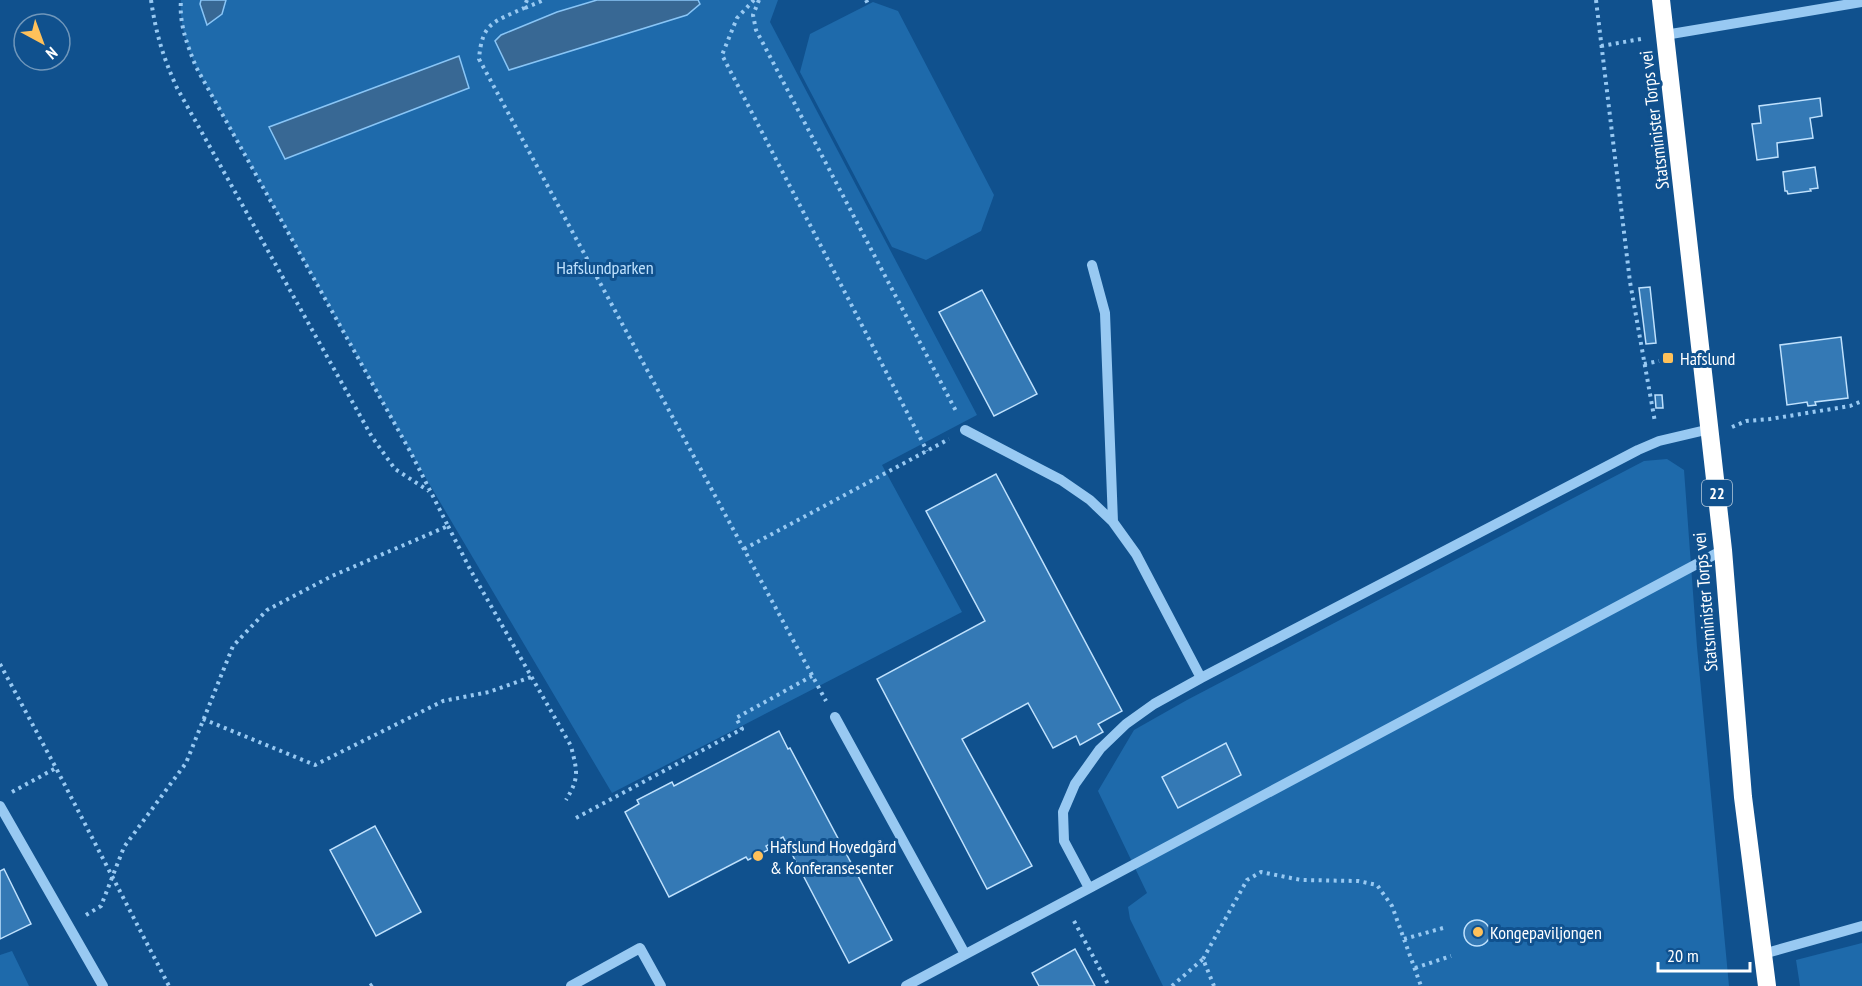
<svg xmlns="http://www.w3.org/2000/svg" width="1862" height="986" viewBox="0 0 1862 986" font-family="'PT Sans Narrow',sans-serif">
<rect width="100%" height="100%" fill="#10518e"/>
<path fill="#1e6aab" d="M181,0H778L770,22L977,415L882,465L962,612L612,793L411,453L196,67C187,44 179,24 181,0Z
M873,2L898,11L994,195L981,231L926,260L892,247L800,72L810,34Z
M1667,459L1684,470L1697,647L1729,986H1163L1130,919L1128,907L1147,893L1098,791L1134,730L1187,700L1644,461Z
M1862,943V986H1800L1796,960Z
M12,951L29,986H0V955Z"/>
<path fill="#386894" stroke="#89c5f6" stroke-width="1.5" d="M201,0H226L222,14L207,25L200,4Z
M597,0H698L700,4L687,15L509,70L495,41L501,35L557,12Z
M459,56L469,88L285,159L269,127Z"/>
<path fill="#3479b5" stroke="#bfe1fd" stroke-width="1.5" d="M1820,98L1822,116L1810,118L1813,138L1777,143L1778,157L1757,160L1752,124L1761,123L1759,106Z
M1815,167L1818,188L1810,189L1811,191L1788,194L1787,191H1785L1783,172Z
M1650,287L1656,343L1646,344L1639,288Z
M982,290L1037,394L994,416L939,312Z
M1841,337L1848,398L1815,402L1816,405L1808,406L1807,402L1787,405L1780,345Z
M1655,395H1662L1663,408H1656Z
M996,474L1122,711L1098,724L1103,732L1080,745L1076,736L1053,748L1028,703L962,739L1032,866L987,889L877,679L985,621L926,511Z
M779,731L788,749L790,748L892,940L849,963L783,837L766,846L768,850L748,860L746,857L669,897L625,812L639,804L637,800L672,782L674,786Z
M1226,743L1241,775L1178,808L1162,777Z
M375,826L421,912L376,936L330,850Z
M4,869L31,924L0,939V871Z
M1464 933a13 13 0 1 1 26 0a13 13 0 1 1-26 0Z
M1075,949L1095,986H1039L1032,973Z"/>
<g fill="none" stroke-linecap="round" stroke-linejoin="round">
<path stroke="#98c9f2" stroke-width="4" stroke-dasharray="3 4.5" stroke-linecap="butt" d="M151,0C156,34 163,57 177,88L372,437L395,469L429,491
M527,0L524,8C494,22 482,22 479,59L826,701
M754,0L737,18L722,55L927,451
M759,0L753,15L756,30L957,413
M866,0L868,4
M1596,0L1630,282L1655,422
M525,8L544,0
M1601,46L1641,39
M1644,364L1659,361
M1732,427L1746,421L1770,419L1850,406L1862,401
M448,526L471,571L571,746C577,771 580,777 566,800
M744,549L949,439
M0,664L56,768L169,986
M203,719L315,765L443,701L489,692L531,677
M12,792L56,768
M576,818L742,729L736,718L812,676
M86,915L101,906L124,847L186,763L233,646L267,610L332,576L448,526L411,453L196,67C187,44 179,24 181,0
M1074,921L1109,986
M1404,939L1443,928
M1203,959L1247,880L1261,872L1301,880L1358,881L1377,885L1392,906L1421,986
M1415,968L1451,956
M370,986L373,984
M1172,986L1203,959L1214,986"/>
<path stroke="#98c9f2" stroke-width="10" d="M1665,35L1862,2
M1092,265L1105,313L1113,522
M965,430L1061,480L1090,500L1113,522L1136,554L1201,678
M835,717L965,954
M0,806L103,986
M1089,888L1064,841L1063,812L1075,784L1100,749L1126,724L1154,704L1201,678L1638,450L1659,441L1710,429
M1763,954L1862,926
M571,986L640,948L661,986
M906,986L1723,550"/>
<path stroke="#fff" stroke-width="18" d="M1661,0L1723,550L1743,797L1767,986"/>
</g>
<g fill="#ffc15a" stroke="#10518e" stroke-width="2">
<rect x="1662" y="352" width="12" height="12" rx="3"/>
<circle cx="758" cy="856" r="6"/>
<circle cx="1478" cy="932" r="6"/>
</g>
<g text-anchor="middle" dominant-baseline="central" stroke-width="6" stroke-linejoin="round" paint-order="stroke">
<rect fill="#10518e" stroke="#b7cbdd" stroke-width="1.5" x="1702" y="480" width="30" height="26" rx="4.5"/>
<g font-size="16" font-weight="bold" fill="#fff">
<text x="1717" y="493">22</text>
</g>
<g font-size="18" fill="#fff" stroke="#10518e">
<text transform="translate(1654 120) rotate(-97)">Statsminister Torps vei</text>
<text transform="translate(1705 602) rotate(-95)">Statsminister Torps vei</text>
</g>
<g font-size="18" fill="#bfe1fd" stroke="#10518e">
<text x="605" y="267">Hafslundparken</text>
</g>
<g font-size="18" fill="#fff" stroke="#10518e" text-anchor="start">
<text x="1680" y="358">Hafslund</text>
<text x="770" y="846">Hafslund Hovedgård<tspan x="770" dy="21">&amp; Konferansesenter</tspan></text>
<text x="1490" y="932">Kongepaviljongen</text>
</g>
</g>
<g transform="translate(42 42) rotate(139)"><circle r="28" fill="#10518e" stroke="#7097bb" stroke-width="1.5"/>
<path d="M0-4.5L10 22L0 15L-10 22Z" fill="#ffc15a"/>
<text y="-9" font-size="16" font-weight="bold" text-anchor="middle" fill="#ffffff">N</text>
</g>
<path d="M1658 962v9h92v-9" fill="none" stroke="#ffffff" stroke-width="3"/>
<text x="1667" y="962" font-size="18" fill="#ffffff" stroke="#10518e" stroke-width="4.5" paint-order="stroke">20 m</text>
</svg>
